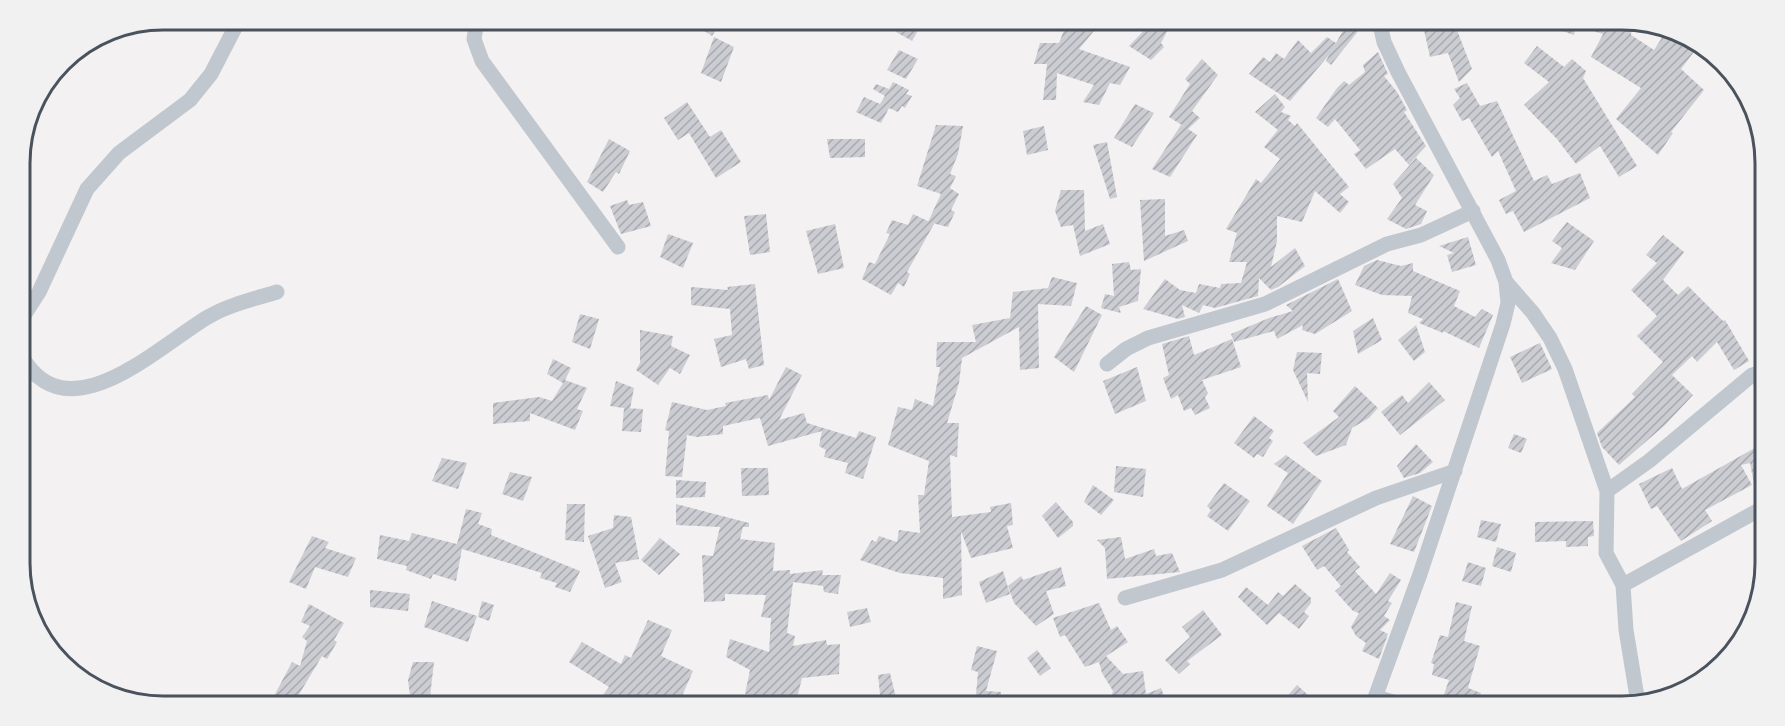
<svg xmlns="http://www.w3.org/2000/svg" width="1785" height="726" viewBox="0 0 1785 726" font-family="'Work Sans',sans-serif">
<defs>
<pattern id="building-hatch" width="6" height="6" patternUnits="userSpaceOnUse" patternTransform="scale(1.5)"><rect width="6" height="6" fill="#cbcdd3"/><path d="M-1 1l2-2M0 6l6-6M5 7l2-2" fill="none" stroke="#a7a9ae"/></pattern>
</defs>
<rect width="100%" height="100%" fill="#f3f1f1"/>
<path fill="url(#building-hatch)" d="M687,20H722L712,36Z
M903,20H924L912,41L896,32Z
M1068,20H1103L1079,49L1130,67L1120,85L1110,83L1099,105L1083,102L1094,85L1057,73L1056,100H1043L1047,64H1034L1040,43H1059Z
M1154,20H1173L1161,43L1164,47L1151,60L1129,46Z
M1349,20H1367L1331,65L1326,61L1329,55L1290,101L1249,74L1263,57L1270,62L1276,53L1284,59L1298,40L1311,53L1327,37L1336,43Z
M1535,20L1632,21L1631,35L1654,50L1669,27L1697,48L1681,69L1704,90L1671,132L1673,133L1658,155L1616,119L1641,88L1591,57L1603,34L1576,26L1574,35L1535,22Z
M1455,25L1472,69L1459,82L1448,53L1430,57L1424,30Z
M714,37L734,47L721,82L701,73Z
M1537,46L1564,67L1572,59L1586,71L1583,78L1637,166L1619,177L1600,146L1576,164L1557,139L1524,105L1549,82L1524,63Z
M899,50L918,59L906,79L887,70Z
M1378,52L1388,74L1384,76L1397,92L1407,110L1404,112L1426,146L1409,165L1395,149L1366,169L1354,154L1360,150L1335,119L1328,127L1316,118L1337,88L1344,81L1349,85L1365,72L1363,65Z
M1202,59L1218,75L1192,111L1200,118L1188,129L1197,135L1170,177L1152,169L1181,125L1185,127L1169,117L1190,84L1185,79Z
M893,82L909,90L906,94L912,96L905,108L902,106L898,112L880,104L885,96L873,89L876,84L889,89Z
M1467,83L1480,106L1497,101L1534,181L1547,175L1552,184L1580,173L1590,198L1524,232L1513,211L1506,214L1499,200L1516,191L1498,151L1492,157L1469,118L1462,121L1453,105L1460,98L1454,89Z
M1275,94L1285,107L1281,112L1291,116L1288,120L1295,126L1297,123L1349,187L1340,194L1349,202L1340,213L1315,191L1302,222L1277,216V241L1271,267L1295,248L1305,266L1278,287L1271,290L1259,278L1258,296L1215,308L1203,305L1199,313L1182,305L1185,317L1178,319L1143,309L1165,279L1180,290L1196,293L1199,284L1220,288L1221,284L1241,283L1247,262H1229L1237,233L1226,229L1256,179L1261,183L1280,159L1264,147L1278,130L1255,112Z
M864,97L889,108L881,123L856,112Z
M687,102L710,137L721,130L741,162L716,178L689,133L678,140L664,118Z
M1135,104L1154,113L1132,147L1114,138Z
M936,125L963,126L958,154L950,174L956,176L950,188L959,194L951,210L955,212L948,227L928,222L941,194L917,186Z
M1044,126L1048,150L1027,155L1023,131Z
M609,139L630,151L619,174L616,172L603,192L587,182Z
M827,139H865V157L830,158Z
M1107,142L1117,197L1110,199L1093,145Z
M1416,158L1434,175L1415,205L1427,211L1421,224L1406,229L1387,219L1402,198L1393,184Z
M1061,190H1084L1085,231L1103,224L1110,244L1080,256L1073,225L1061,227L1055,211Z
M1165,199V236L1184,230L1188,241L1144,261L1140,200Z
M627,200L629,205L643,202L651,226L621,234L610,206Z
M766,214L770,252L750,255L744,216Z
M913,214L934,224L907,272L910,274L904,287L898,283L891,295L862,279L869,262L875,264L890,234L886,233L892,220L908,225Z
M1567,222L1594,241L1575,270L1551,263L1562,248L1552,241Z
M835,224L844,268L818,274L806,231Z
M668,234L693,243L683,268L660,257Z
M1663,235L1684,252L1663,280L1678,295L1688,286L1723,321L1725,320L1749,361L1734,370L1717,342L1697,362L1692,356L1672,375L1693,395L1665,425L1619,465L1602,447L1597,433L1635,397L1632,394L1663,362L1637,336L1657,316L1631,290L1657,263L1646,255Z
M1468,237L1476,265L1452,272L1447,255L1454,253L1439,246Z
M1377,260L1401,266L1413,263V271L1460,291L1454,306L1475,317L1482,309L1493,315L1479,348L1443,331V333L1419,323L1423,319L1408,313L1412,296L1382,295L1355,285L1364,266Z
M1129,262L1131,270L1141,269L1138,301L1119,307L1121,313L1101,308L1105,294L1114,296L1112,264Z
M1052,277L1077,283L1071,306L1038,304L1039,368L1020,370L1019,327L962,358L959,383L947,423H959L957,457L950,455L952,517L991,512L990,507L1011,503L1013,525L1007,526L1013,548L971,558L961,531L962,595L943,599V578L900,573L860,560L872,540L876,542L879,536L897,542L899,530L920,533L918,495H924L929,461L888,445L898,407L912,410L915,399L933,406L940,367H936L937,342H976L972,325L1010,318L1013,292L1048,288Z
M1338,279L1352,311L1315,334L1302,330L1303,325L1277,339L1274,331L1234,342L1231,334L1269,318L1293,311L1286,305Z
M755,284L764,365L749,369L746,359L721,367L714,339L732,335L730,309L691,305V287L728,290L727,287Z
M1086,306L1102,315L1074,372L1054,357Z
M580,314L599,319L590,349L572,342Z
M1373,318L1382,340L1358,354L1353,331Z
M1416,325L1425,352L1414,361L1398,340Z
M640,330L673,336L671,346L690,355L680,374L670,368L658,385L636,370L640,363Z
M1189,336L1194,355L1232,339L1241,367L1202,380L1208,393L1205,397L1210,408L1195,415L1191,408L1184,411L1178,395L1171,399L1163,378L1169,375L1162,344Z
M1540,343L1552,369L1522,383L1510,357Z
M1297,352L1322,353L1320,374L1307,373L1308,402L1293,370Z
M553,359L571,368L564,382L565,380L587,388L577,409L583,411L575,430L530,413V421L493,424V403L539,397L552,401L563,383L547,374Z
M786,367L802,375L779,420L804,413L807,423L856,438L859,431L876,437L863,479L845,473L848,463L824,457L826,450L819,446L822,431L768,446L760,418L723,426V434L697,437L687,435L682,477L665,476L669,431L665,430L672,402L707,410L726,406L725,403L768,395L769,400Z
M1137,367L1146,401L1115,414L1103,381Z
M616,381L634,388L630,409L610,406Z
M1429,382L1445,400L1400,435L1381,412L1402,395L1408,403Z
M1355,386L1378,408L1369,418L1352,428L1346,445L1316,456L1303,443L1339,417L1333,411Z
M624,408L643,409L641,432L622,431Z
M1254,416L1274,431L1269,438L1273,441L1263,457L1257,454L1254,458L1234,443Z
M1514,434L1527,439L1521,453L1508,448Z
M1416,444L1433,462L1420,473L1404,478L1397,466Z
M1760,445V483L1754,484L1750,463L1741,465L1752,485L1705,510L1712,521L1681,541L1657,506L1651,509L1639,484L1672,468L1682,489Z
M1286,455L1322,481L1293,524L1267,506L1288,473L1274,464Z
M442,458L467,463L458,489L432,481Z
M1116,466L1146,469L1143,497L1114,492Z
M741,468H768L769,495L742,496Z
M510,472L532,477L523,501L502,494Z
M676,480L706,482L705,497L676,498Z
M1224,483L1250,501L1228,531L1207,516L1211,510L1207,506Z
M1093,485L1114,500L1101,515L1084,502Z
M1413,496L1432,506L1414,552L1390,544Z
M1056,502L1073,522V526L1058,538L1042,516Z
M567,504H585L584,542L565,540Z
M676,504L749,523V527H743L740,539L775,543L773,571L790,570V574L823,570L822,575H841L838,594L824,592L823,586L793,582L787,633L795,636L793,646L826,640L827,645L840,644L839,674L802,678L795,706H777L778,700L745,694L750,670L726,657L730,639L769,652L771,618L761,617L766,595L725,594V601L704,602L702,555L713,556L720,527L676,525Z
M466,509L482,513L478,524L492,529L491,535L580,571L570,592L555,587L557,583L540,578L542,573L462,549L456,581L433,574L431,579L406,570L407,566L377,559L380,535L409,541L412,533L457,544Z
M614,515L631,517L639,559L615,563L622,582L605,588L588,536L613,528Z
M1481,520L1501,524L1496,542L1477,537Z
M1593,521L1594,536L1588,537V546L1566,547V541L1535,542V522Z
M1336,528L1349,550L1347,552L1360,567L1355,571L1376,594L1390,573L1401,580L1388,601L1392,603L1384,616L1390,620L1380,630L1388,634L1379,659L1362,651L1366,643L1356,636L1351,627L1359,613L1353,611L1335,591L1341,586L1324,566L1317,570L1302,546Z
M312,536L329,542L325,548L356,558L348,577L315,567L306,589L289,582Z
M1121,537L1125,559L1154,549L1156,556L1172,553L1180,572L1107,579L1105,548L1097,540Z
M660,538L680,554L659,575L641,560Z
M1497,547L1516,553L1511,572L1492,566Z
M1468,562L1486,568L1481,586L1462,581Z
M1061,567L1066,586L1046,591L1054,614L1036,626L1014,603L1008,586L1021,576L1023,580Z
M1003,571L1010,594L986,603L979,582Z
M1295,584L1311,598V603L1304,612L1309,616L1299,629L1279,613L1267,625L1238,597L1246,587L1268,605L1278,592L1283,596Z
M370,590L410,594L408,611L370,607Z
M432,601L477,616L468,642L424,627Z
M482,601L494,605L489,621L478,617Z
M1456,602L1472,606L1464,641L1480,646L1468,688L1481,693L1476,706H1440L1449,680L1432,675L1434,664L1431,663L1440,635L1448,637Z
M1099,603L1111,630L1117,626L1128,642L1106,656L1123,674L1143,671L1146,694L1161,688L1168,706H1108L1113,691L1102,673L1099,662L1085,667L1065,635L1060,637L1053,618Z
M309,604L344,623L334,640L337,642L327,659L322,656L292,706H284L272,700L292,662L300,666L307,641L302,637L310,626L301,622Z
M867,608L871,622L850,627L847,612Z
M1203,610L1222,635L1187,661L1190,664L1179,674L1165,660L1190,637L1182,627Z
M648,620L672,630L661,656L693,671L678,705L670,701L667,706H620L603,695L609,687L569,662L582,642L621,664L625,655L631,658Z
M977,646L997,651L986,691L1001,692V695L1031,702L1030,706H975L978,672L971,670Z
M1037,650L1051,668L1040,676L1027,658Z
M413,662H434L430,697L410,696L408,680Z
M890,673L897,702L881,704L878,675Z
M1297,685L1320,706H1289L1283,701Z"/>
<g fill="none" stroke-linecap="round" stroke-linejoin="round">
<path stroke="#c0c7ce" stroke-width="15" d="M477,20L474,39L482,61L618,247
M1506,282L1533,313L1550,338L1565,369L1607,491L1606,553L1623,585L1626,630L1638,703
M21,320L39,292L87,189L119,153L190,100L211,74L239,20
M21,355C67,437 157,347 208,317C228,305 254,299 277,292
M1107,364L1126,349L1148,338L1265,304L1387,244L1421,235L1473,211
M1607,491L1649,461L1752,375L1761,372
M1623,585L1759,510
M1125,598L1222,570L1376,498L1455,471
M1376,697L1406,706
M1372,706L1420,574L1503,324L1508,303L1506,282L1498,260L1398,72L1384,42L1379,20"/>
</g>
<path d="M0 0H1785V726H0ZM163 30H1622A133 133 0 0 1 1755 163V563A133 133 0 0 1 1622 696H163A133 133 0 0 1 30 563V163A133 133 0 0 1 163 30Z" fill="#f1f1f2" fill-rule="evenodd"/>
<path fill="none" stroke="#4a535d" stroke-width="3" d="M163 30H1622A133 133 0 0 1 1755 163V563A133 133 0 0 1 1622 696H163A133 133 0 0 1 30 563V163A133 133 0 0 1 163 30Z"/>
</svg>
